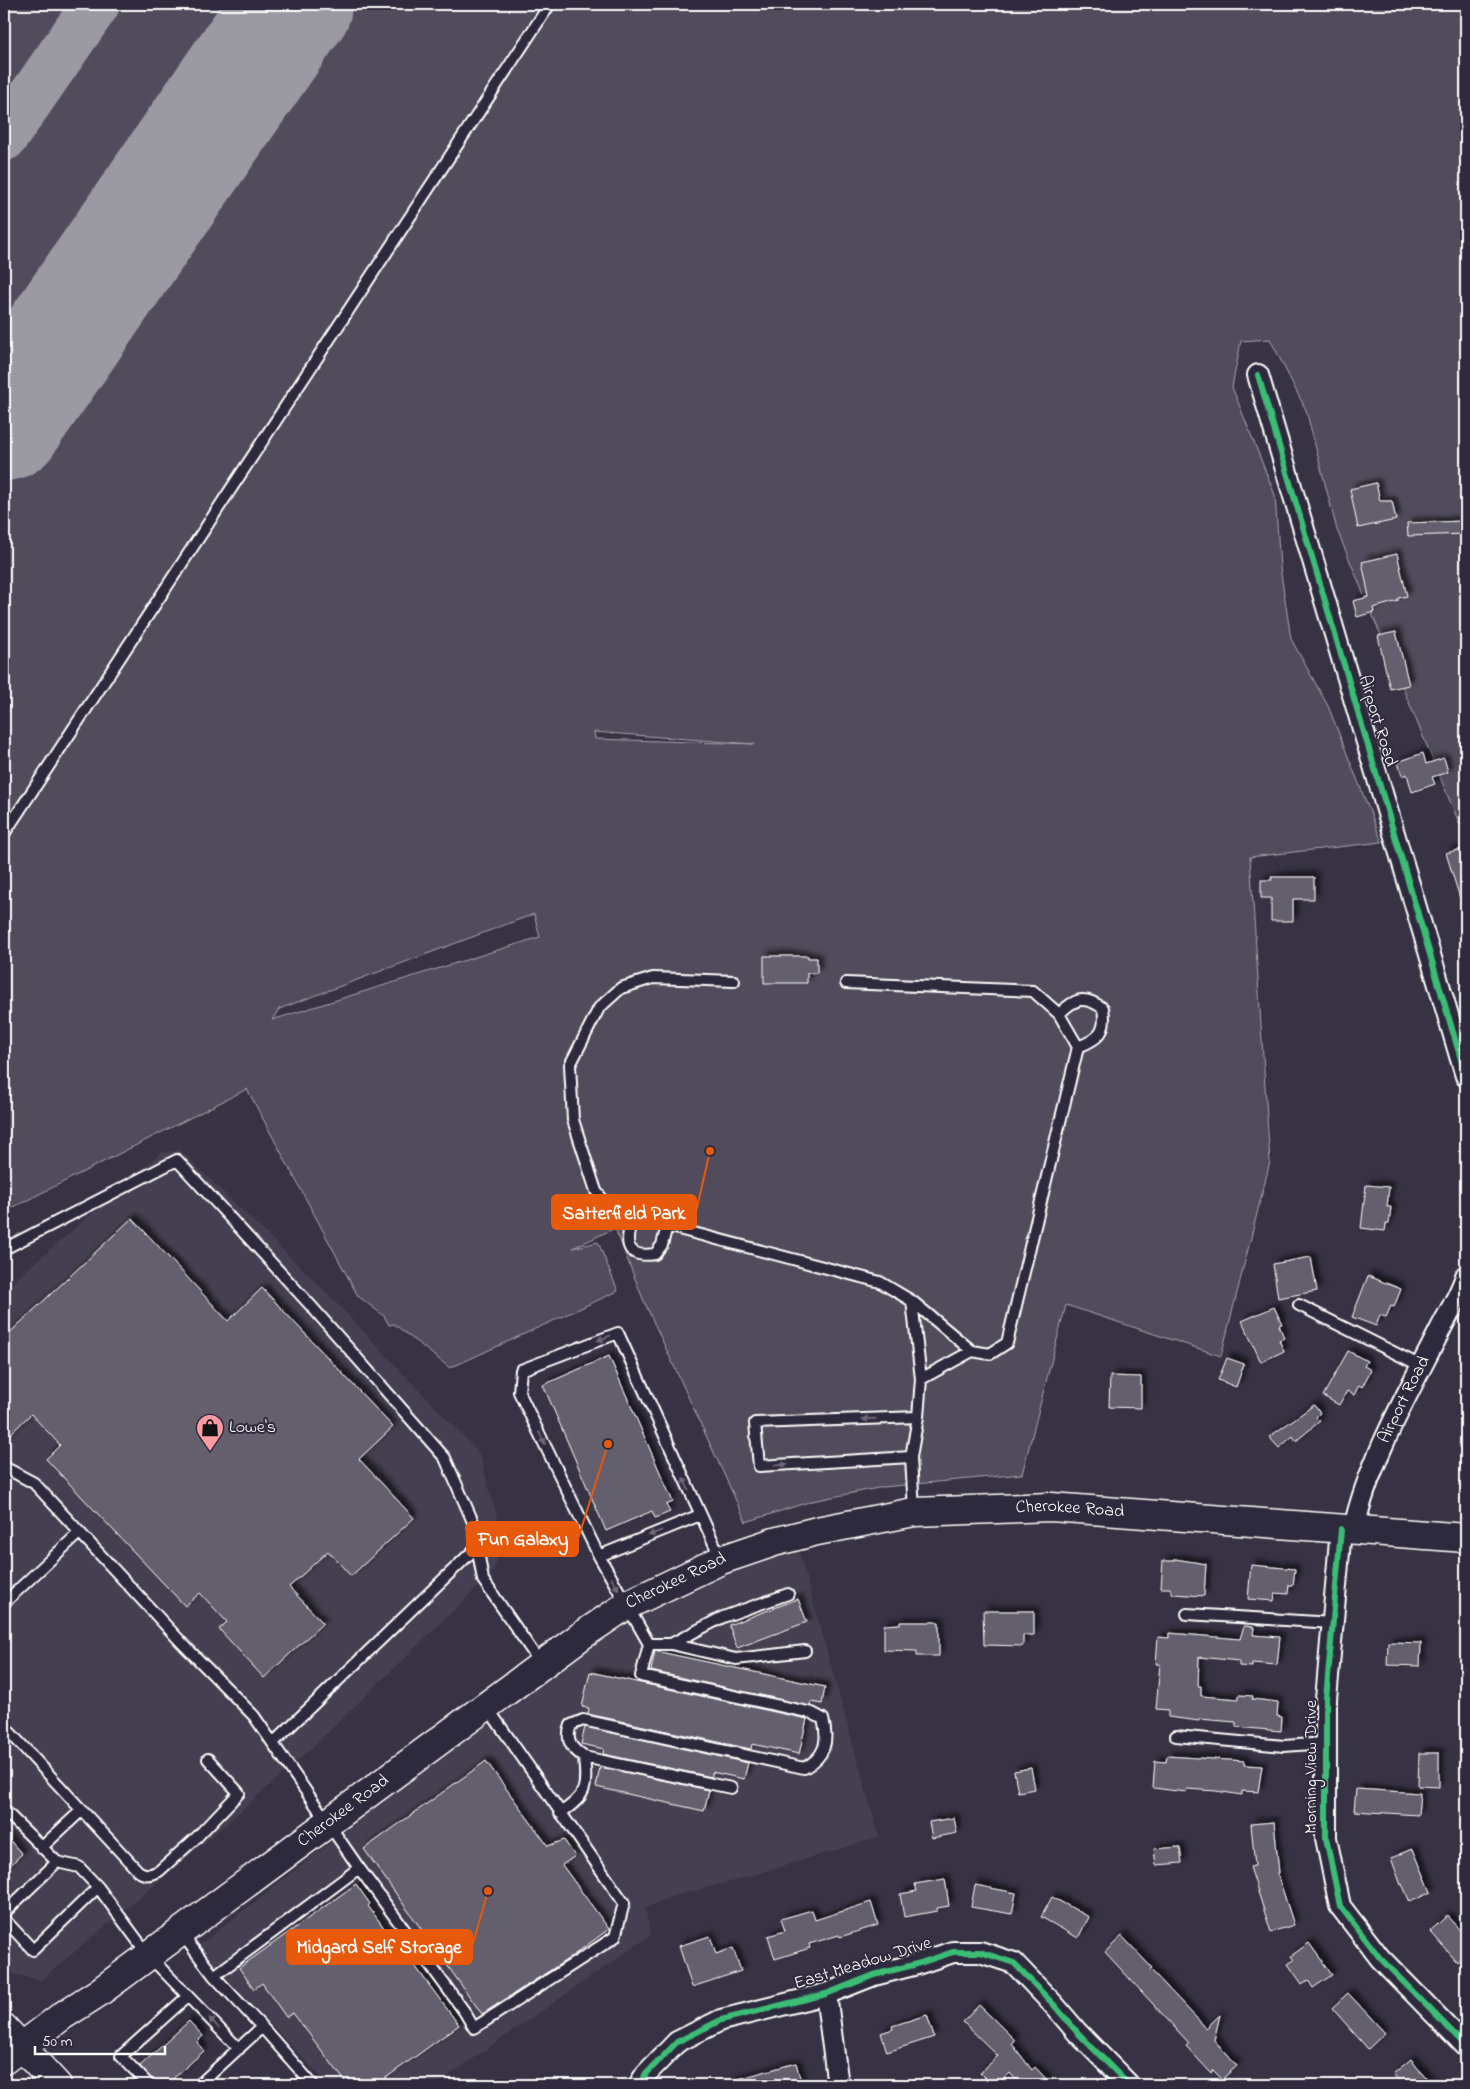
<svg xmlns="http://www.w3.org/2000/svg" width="1470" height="2089" viewBox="0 0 1470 2089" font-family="'Indie Flower',sans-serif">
<defs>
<filter id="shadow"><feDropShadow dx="4.5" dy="-4.5" stdDeviation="2.5" flood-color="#0009"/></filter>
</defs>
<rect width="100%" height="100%" fill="#373345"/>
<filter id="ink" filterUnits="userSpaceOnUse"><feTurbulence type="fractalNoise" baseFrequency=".02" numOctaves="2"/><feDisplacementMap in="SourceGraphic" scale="10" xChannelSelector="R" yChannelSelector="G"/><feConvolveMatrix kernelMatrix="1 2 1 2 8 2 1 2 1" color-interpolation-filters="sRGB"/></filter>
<g filter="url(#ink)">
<path fill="#444051" d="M180,1150L322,1288L479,1453L504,1542L493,1572L316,1744L217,1832L41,1980L13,1974L4,1962V1290L161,1153Z
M797,1545L879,1837L730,1882L669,1897L645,1909L651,1935L435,2085H329L197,1947L392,1794L616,1626L669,1594Z"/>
<path fill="#514c5c" stroke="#a8a6ae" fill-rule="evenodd" d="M4,4H79L4,112Z
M117,4H246L4,353V166Z
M339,4H1466V831L1460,825L1337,530L1306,410L1270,339L1241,341L1232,387L1275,495L1280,567L1291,639L1328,706L1382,842L1250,857L1270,1162L1221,1356L1066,1305L1022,1474L883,1487L812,1501L746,1522L643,1299L615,1228L573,1248L598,1242L618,1291L450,1368L394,1324L389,1325L384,1316L358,1296L247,1089L4,1212V486ZM594,732L754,744H755L595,739ZM534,914L540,937L272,1020L279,1009Z"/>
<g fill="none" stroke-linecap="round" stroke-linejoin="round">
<path stroke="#9b99a2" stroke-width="48" d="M4,137L96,4"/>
<path stroke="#9b99a2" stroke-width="118" d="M4,422L293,4"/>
</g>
<path fill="#635f6d" stroke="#fff" filter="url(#shadow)" d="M1376,483L1380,501H1392L1396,520L1358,528L1350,489Z
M1465,521L1466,534L1408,536L1407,523Z
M1397,554L1407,596L1398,598V601L1373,608L1374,612L1357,617L1353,601L1369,597L1362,562Z
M1396,632L1409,685L1390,689L1378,636Z
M1423,753L1426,764L1444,758L1448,772L1432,777L1435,784L1412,792L1407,774L1402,776L1398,762Z
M1466,848V908H1463L1446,853Z
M1271,877H1314V899H1293V921H1271V898H1261V880H1272Z
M764,956H808V958H817V973H807V983H764Z
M1366,1185L1389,1187L1387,1207H1391L1389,1224H1386L1385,1231L1361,1228Z
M132,1218L228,1321L262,1288L393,1427L359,1459L414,1518L351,1576L328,1551L289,1587L323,1623L264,1678L219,1629L227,1622L200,1593L185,1606L46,1459L60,1445L31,1414L4,1440V1338Z
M1311,1257L1317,1291L1278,1298L1273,1264Z
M1368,1276L1401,1289L1394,1307L1391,1306L1386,1317L1380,1315L1376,1326L1352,1317Z
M1274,1307L1282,1324L1279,1325L1284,1338L1279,1340L1284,1351L1261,1362L1242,1321Z
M1348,1351L1367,1361L1364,1366L1371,1370L1362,1387L1359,1385L1354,1395L1347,1391L1339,1405L1323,1396Z
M609,1356L673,1502L666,1505L670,1512L655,1518L652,1511L606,1531L543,1385Z
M1227,1358L1244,1364L1236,1387L1218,1380Z
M1110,1376L1141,1377V1408L1109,1407Z
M1314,1405L1320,1413L1316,1417L1320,1421L1296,1441L1293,1436L1279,1448L1269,1437Z
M1175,1559L1206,1564L1204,1596L1173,1594L1170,1588H1161L1163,1561H1175Z
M1251,1565L1295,1569L1293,1585H1289L1288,1594L1275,1593L1274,1601L1248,1599Z
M798,1599L807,1622L737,1648L729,1625Z
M983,1611H1034V1635H1023V1646L984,1645Z
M900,1622H939V1656H917V1651L884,1650V1625L900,1624Z
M1244,1626L1254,1627L1253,1635L1280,1637L1277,1665L1252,1663V1667L1239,1666V1661L1199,1657L1198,1686H1201V1696L1239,1699V1695L1253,1696L1252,1699L1278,1702L1277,1716L1282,1717L1281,1731L1236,1727V1722L1199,1719V1721L1168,1717V1710L1156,1709L1160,1664H1156L1158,1637L1169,1638V1633L1240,1639Z
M1388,1642L1421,1643L1420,1666L1387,1665Z
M655,1651L825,1687L822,1704L811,1702L810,1706L651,1671Z
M590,1672L807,1719L799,1754L752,1744L751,1749L588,1714L589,1708L582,1707Z
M585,1727L748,1763L744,1779L712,1772V1777L603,1754L604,1749L581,1744Z
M1419,1753H1439V1787L1418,1786Z
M1167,1756L1245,1761V1765L1262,1766L1258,1792L1242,1791V1795L1216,1791L1187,1789L1186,1792L1153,1788L1155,1761L1166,1762Z
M486,1761L548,1846L564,1840L575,1856L562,1865L609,1929L568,1959L482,2014L364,1849Z
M600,1767L709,1790L704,1811L596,1787Z
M1031,1768L1035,1789L1018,1792L1014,1771Z
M1356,1789L1420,1793L1418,1815L1354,1811Z
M954,1818L957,1833L932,1838L929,1822Z
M1274,1822L1279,1873H1277L1294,1925L1271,1932L1250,1867L1255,1866L1251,1824Z
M4,1834L22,1854L4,1871Z
M1180,1847L1182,1863L1156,1865L1154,1849Z
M1413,1849L1431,1892L1410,1902L1402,1884L1401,1885L1391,1858Z
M945,1879L949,1906L937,1908V1911L904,1917L900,1894L917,1891L915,1884Z
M356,1884L370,1904L368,1906L404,1955L406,1954L459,2025L376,2085H348L293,2013L286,2017L262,1983L254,1989L239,1968Z
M975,1885L1016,1893L1012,1914L971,1907Z
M1052,1897L1089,1917L1078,1938L1041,1917Z
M871,1902L878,1925L840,1937L839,1935L809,1944L810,1948L775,1959L768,1936L785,1931L781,1919L812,1910L815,1920Z
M1447,1916L1466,1937V1953L1457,1962L1430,1931Z
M710,1936L716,1954L733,1948L741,1971L692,1987L679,1946Z
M1122,1936L1152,1968L1150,1969L1206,2028L1220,2015L1214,2040L1237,2066L1222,2079L1213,2070L1211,2073L1186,2046L1189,2043L1105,1952Z
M1309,1943L1332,1975L1313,1988L1308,1980L1302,1984L1288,1964L1294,1960L1291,1956Z
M1348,1993L1385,2033L1368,2049L1332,2008Z
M979,2005L1015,2040L1012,2044L1032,2070L1035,2067L1052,2085H1017L1019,2083L1010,2073L998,2085H992L980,2073L998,2056L963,2022Z
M927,2015L934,2037L887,2052L881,2033L893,2029L892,2026Z
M189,2021L203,2036L197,2042L204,2051L166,2085H156L140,2066Z
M1411,2059L1416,2066L1433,2085H1403L1393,2074Z
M796,2063L802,2085H731V2081Z"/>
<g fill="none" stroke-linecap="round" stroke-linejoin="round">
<defs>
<path id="service" d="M4,834L550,4
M734,981L653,978L621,988L599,1008L570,1065L573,1120L596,1191L607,1205L633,1217L880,1282L912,1301L972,1351L990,1354L1007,1343L1078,1047L1059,1014L1033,991L846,983
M1059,1014C1075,998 1084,995 1103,1008C1107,1032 1099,1039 1078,1047
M633,1217C625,1240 623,1259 655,1254L662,1245L667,1226
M4,1249L177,1160L312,1307L445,1458L473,1522L483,1580L541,1664
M912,1301L921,1379L918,1417L911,1457L914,1511
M1299,1305L1421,1366
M921,1379L972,1351
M911,1457L759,1466L755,1423L918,1417
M4,1467L34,1483L182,1643L254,1716L359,1868L464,2011L474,2028L615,1937L624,1903L487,1707
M599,1556L700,1515
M721,1559L618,1333L521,1370L519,1392L599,1556L649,1644H671L736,1659L805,1651
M4,1603L79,1533
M1187,1614L1333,1623
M649,1644L641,1676L812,1713L823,1719C829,1742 825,1757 804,1768L583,1720L571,1725C565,1741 571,1748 584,1757L731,1788
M671,1644L723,1617L788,1594
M4,1726L138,1871C146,1876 150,1875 159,1871L196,1838L239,1793L208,1759
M1176,1736L1284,1746L1326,1743
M273,1743L477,1547
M4,1810L57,1862L79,1867L98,1887L149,1956L239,2049
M560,1813C587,1796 587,1788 584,1757
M41,1848L82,1810
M4,1913L57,1862
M4,1919L33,1950L98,1887
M181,1933L214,1976L359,1868
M214,1976L262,2027L313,2085
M149,2085L121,2056L188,1996
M199,2085L262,2027"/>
<g id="minor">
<path d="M1258,375L1466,1076"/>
<path d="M1341,1529L1326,1699V1838L1340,1906L1380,1958L1466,2046"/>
<path id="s1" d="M1354,1529C1367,1465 1408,1393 1438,1334C1447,1315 1460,1296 1466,1276"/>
<path d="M826,1994L838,2085"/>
<path d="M639,2085L646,2074L677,2042L721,2020L826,1994L874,1975L917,1964L953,1952H980L1014,1963L1054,2005L1077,2032L1129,2085"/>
</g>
<g id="secondary">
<path id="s2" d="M4,2060L62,2016L98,1993L581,1636L627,1605L721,1560L774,1542L817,1531L914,1512L1051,1507L1466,1538"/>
</g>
<path id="trunk" d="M4,2028L57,2085"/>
</defs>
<use href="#service" stroke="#fff" stroke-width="14"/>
<use href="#minor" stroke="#fff" stroke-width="24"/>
<use href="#secondary" stroke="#fff" stroke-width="31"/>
<use href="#trunk" stroke="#fff" stroke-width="31"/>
<use href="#service" stroke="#2f2a3d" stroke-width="10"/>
<use href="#minor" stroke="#2f2a3d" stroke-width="20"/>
<use href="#secondary" stroke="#2f2a3d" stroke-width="28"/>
<use href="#trunk" stroke="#2f2a3d" stroke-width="28"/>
<defs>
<path id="cycleway" d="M1258,375L1466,1076
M1341,1529L1326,1699V1838L1340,1906L1380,1958L1466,2046
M639,2085L646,2074L677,2042L721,2020L826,1994L874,1975L917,1964L953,1952H980L1014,1963L1054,2005L1077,2032L1129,2085"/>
</defs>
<use href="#cycleway" stroke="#2f2a3d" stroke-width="9"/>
<use href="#cycleway" stroke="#3abd76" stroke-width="6"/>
</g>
<defs><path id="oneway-solid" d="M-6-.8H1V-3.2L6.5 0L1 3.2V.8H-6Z" transform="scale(1.25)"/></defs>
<g fill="#6d6a77">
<use href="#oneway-solid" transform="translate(604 1338) rotate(159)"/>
<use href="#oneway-solid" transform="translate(869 1419) rotate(178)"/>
<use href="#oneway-solid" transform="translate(542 1438) rotate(64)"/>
<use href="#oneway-solid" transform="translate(781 1465) rotate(-3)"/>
<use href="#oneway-solid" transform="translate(686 1484) rotate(-114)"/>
<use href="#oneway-solid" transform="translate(655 1533) rotate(158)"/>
<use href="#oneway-solid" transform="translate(615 1584) rotate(60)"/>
<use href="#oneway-solid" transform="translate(214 2023) rotate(-134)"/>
</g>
</g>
<defs>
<symbol id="shop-pin" viewBox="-11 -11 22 30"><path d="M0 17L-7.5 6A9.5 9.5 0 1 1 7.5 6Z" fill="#ff9aa2" stroke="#2f2a3d"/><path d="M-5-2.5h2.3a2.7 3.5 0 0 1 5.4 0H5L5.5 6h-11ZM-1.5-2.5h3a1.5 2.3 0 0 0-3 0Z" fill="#111"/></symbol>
</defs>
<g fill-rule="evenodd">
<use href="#shop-pin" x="194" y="1412" width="32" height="43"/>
</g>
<g text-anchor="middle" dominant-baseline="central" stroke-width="4" stroke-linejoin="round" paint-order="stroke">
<g font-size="18" fill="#fff" stroke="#2f2a3d">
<text transform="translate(1377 721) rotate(73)">Airport Road</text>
<text stroke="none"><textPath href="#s1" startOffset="139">Airport Road</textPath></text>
<text stroke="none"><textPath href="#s2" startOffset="1231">Cherokee Road</textPath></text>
<text stroke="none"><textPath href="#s2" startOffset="826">Cherokee Road</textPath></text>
<text transform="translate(1312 1767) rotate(-90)">Morning View Drive</text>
<text stroke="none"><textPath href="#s2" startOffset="421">Cherokee Road</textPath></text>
<text transform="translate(863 1964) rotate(-17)">East Meadow Drive</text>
</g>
<g font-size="18" fill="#fff" stroke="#2f2a3d" text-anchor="start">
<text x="229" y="1428">Lowe's</text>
</g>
</g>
<path fill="none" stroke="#e8590c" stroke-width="2" d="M710 1151L696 1212M608 1444L578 1539M488 1891L472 1947"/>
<g fill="#e8590c" stroke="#2f2a3d" stroke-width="2">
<circle cx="710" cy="1151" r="5"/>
<circle cx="608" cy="1444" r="5"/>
<circle cx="488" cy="1891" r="5"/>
</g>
<g fill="#e8590c" stroke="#e8590c" stroke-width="2">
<rect x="552" y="1195" width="144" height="34" rx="5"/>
<rect x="467" y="1522" width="111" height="34" rx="5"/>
<rect x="287" y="1930" width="185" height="34" rx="5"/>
</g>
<g font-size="19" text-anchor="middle" font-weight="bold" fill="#fff">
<text x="624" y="1219">Satterfield Park</text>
<text x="523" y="1545">Fun Galaxy</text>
<text x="379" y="1953">Midgard Self Storage</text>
</g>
<rect width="1470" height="2089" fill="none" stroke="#2f2a3d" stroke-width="20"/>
<rect x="10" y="10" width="1450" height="2069" fill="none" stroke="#fff" stroke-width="2" filter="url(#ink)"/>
<path d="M35 2046v8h130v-8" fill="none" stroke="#ffffff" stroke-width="2.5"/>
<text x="42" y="2046" font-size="15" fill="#ffffff" stroke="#2f2a3d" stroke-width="4" paint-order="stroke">50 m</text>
</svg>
